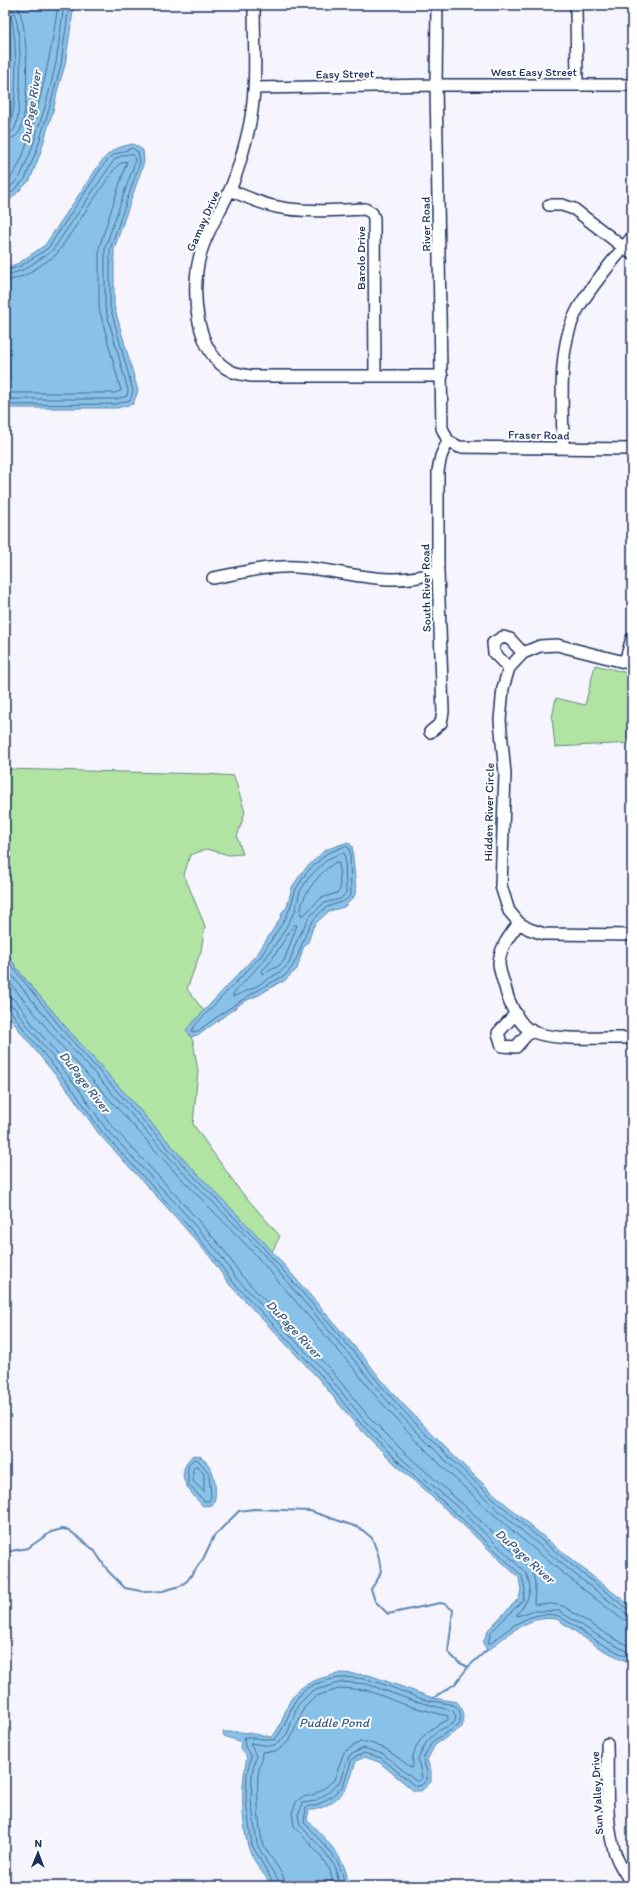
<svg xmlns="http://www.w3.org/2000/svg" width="637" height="1891" viewBox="0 0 637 1891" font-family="Itim,sans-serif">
<rect width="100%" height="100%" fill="#f6f5fd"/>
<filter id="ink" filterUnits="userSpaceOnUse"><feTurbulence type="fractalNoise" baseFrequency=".025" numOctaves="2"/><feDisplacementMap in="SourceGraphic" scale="8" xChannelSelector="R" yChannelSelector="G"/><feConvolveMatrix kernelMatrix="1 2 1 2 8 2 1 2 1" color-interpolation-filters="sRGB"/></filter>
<g filter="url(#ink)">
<path fill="#b1e3a3" stroke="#668980" d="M595,665L632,674V743L555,747L552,718L556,698L585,705Z
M5,769L207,774L234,776L245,812L237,837L243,854L229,855L207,849L190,855L184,875L205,926L201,951L187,989L204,1011L187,1030L193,1041L198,1071L193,1124L238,1188L280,1236L272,1252L186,1162L70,1032L21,974L5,951Z"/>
<path fill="#89c2e8" stroke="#5d87b1" d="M6,5H74L65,65L57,92L54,107L40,154L30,180L5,205V130L11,109V64L10,33Z
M133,144L143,150L144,162L114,249V306L138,391L133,404L117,408H5V268L19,263L45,245L101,162C111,150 117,147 133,144Z
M348,842L352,846L356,891L354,897L344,907L329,911L316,923L313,927L308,942L303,948L297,969L283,982H280L259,995L243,1002L200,1034L191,1037L186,1030L258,953L281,917L282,912L287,907L292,887L303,871L325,850Z
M5,951L21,974L70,1032L186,1162L264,1242L367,1361C387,1389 411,1412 434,1436C495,1499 563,1554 632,1607V1664L601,1649L557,1619C529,1615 509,1633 489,1650H487L483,1643L488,1630L519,1598L521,1590L519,1578L458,1520L395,1464L357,1426L318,1378L229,1284L211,1258L172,1213L99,1134L71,1094L22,1034L5,1010Z
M193,1455L200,1456C204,1460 210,1465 212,1471C215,1478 218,1499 212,1505L203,1506L201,1504C186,1487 174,1475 193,1455Z
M341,1673L369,1675L433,1698L457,1702C465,1711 465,1716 462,1727L435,1745L427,1760L431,1771V1782L421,1791H414L379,1762L365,1757L356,1761C353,1769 351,1781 346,1788C339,1799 322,1811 309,1810L307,1820C325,1839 348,1859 348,1886H272C264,1874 252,1860 248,1846C241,1820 241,1783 247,1757L240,1748L241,1742L224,1736L223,1732H241L272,1737C282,1726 283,1714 290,1701C300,1682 322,1678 341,1673Z"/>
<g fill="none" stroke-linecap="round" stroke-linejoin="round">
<path stroke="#476a95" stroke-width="1" d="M5,8L12,9C23,21 22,112 15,128C13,132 9,133 5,133
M5,13L11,15C17,41 18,101 10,126L5,128
M5,139C11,139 17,137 20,131C29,114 30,18 16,5
M5,184C21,169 25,148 32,127C44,87 52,47 58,5
M5,192L20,177L31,151L46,104L56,63L64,5
M5,199L25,179L36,152L50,106L61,64L69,5
M5,271L21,266L48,248L104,164L113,155L132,148L138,152L140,162L110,249V306L133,391L130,400L116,404L5,405
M5,276L23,270L52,251L115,159C121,156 128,152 134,155L135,162L105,248V307L128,390L127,396L116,399H5
M5,282L26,275L56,255L113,171L119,164L127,161L99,248V308L121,391L115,393H5
M346,846L349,848L350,853L351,895C341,905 341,901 330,906C323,908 314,919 310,925C302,938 297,970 282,977C253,992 225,1010 198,1031L192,1032V1030L196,1024L261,956L285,919L290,908L296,889L306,873L326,854Z
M342,853L345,854L346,893L340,899L324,903L309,917L295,945L289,964L280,972L255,987L233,997V994L265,959L281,936L295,911L300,891L310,876L328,859Z
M336,862L339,863L340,890L337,893L321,898L304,915H301C298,898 321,870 336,862Z
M294,925H297L284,961L277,967L262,974V971L271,961Z
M5,958L67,1035L183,1165L261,1245L364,1364C384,1391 407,1415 431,1439C492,1501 559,1556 628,1609L632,1610
M5,967L63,1038L179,1168L258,1248L360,1367C380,1394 403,1418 427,1442C488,1505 555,1560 625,1613L632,1615
M5,977L58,1042L175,1172L253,1252L356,1371C376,1399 400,1423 424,1448C485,1510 552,1566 622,1619L632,1621
M5,997L12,998L18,1003L33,1025L83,1085L111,1125L183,1203L223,1249L241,1275L329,1368L368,1416L405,1453L468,1509L530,1568C538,1580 534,1592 534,1604H552L563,1606L608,1635L632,1648
M5,1003L14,1007L29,1028L78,1088L106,1129L179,1207L218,1252L236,1278L325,1372L364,1420L401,1458L464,1513L525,1572C535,1589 528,1601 517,1614V1616L532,1611H559L605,1640L632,1654
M5,1008L10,1010L25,1031L74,1091L102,1132L175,1211L214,1256L232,1281L321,1375L360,1423L398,1461L460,1517L522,1576L525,1590L523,1600L491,1632L488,1643H491C510,1627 532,1609 559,1616L603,1645L632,1659
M194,1459L198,1460L209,1473L211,1497L209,1501H204L188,1484V1466Z
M195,1466H197L204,1474V1492L193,1481V1470Z
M275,1886L252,1845L246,1801L247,1773L251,1757L245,1747L244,1737L274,1740C290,1725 289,1696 311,1686C315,1683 321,1683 325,1681C363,1670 389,1688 425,1700C434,1702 446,1702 455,1706C462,1710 461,1719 459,1725L432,1742L423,1759L427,1772V1780L420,1786H415L381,1758L364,1753L352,1759L343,1786L332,1796L316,1806H309L306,1808L304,1822C319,1842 344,1858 344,1886
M280,1886L279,1881L267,1863L257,1844L251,1800L252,1774L256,1756L250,1743L271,1746L277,1744L287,1734L298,1705L312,1691L342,1682L367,1684L411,1700L453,1711L456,1717L454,1723L438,1731L427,1741L418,1759L422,1778L419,1781H416L383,1754L363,1748L349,1756L339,1783L329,1792L315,1801L303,1803L298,1815L300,1825L324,1851L336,1868L339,1886
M286,1886C285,1872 268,1857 263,1843C258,1829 257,1791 258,1776C259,1767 262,1760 262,1752L277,1751L290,1740L304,1708L316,1696L342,1688L366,1690L409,1706L448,1716V1720C431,1727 418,1737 413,1756C412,1760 414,1765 412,1768L386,1749L368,1742H360L344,1752L334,1780L326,1787L313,1795L302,1797L296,1802L292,1813L294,1826L319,1854L330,1870L333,1886"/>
<path stroke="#5d87b1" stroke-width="2" d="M5,1552L28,1548L51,1532L62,1529L69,1530L94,1550L108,1571L125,1588L146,1592L163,1591L180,1586L187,1581L203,1559L214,1536L239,1511L254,1509L310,1511L360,1528L372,1538L378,1554L381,1570L379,1577L371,1589L375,1601L388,1614L440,1603L445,1604L453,1610L448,1652L458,1662L468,1667
M433,1698L455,1684L468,1667L487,1650"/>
<defs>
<path id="minor" d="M254,5C254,48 258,90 248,132C243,152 238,173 229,192C220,212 207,231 201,252C190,287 194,355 233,372C238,374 245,375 251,376H442
M437,5L436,85L442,428L448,441L459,447L632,449
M576,5L577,85
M255,88L436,85H632
M230,190C246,197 261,204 277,207C306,213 336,210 365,209L372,213L374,218L375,376
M549,205H562L574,209L632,254
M563,448C563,405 556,346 579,307C594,282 614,260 632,237
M213,578C241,573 268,565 297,567C347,570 387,589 438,572
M625,662L632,638
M632,664L557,645L540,646L523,653L509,668L503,688L500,720L505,774L501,886L509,911L519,923L529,929L544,934L632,935
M509,668L494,653L493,643L503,637L510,639L523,653
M430,732L441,723L443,712L438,572V471L441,456L448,441
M519,923C510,935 500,947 499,963C499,970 503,980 505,987C508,1001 518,1024 531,1031C555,1042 605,1037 632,1038
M516,1013L498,1033L502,1046L516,1047L531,1030
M607,1744C608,1776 605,1815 613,1846C616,1860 624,1872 632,1884"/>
</defs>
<use href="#minor" stroke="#1b2f5e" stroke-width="14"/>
<use href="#minor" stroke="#fff" stroke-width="11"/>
</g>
</g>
<g text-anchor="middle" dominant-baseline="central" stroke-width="4" stroke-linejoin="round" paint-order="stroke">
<g font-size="12" fill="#1b2f5e" stroke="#fff">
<text x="534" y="72">West Easy Street</text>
<text transform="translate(345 74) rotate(-1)">Easy Street</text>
<text transform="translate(203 221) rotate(-66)">Gamay Drive</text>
<text transform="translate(426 224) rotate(-91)">River Road</text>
<text transform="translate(361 258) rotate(-90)">Barolo Drive</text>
<text transform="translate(539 435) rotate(1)">Fraser Road</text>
<text transform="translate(426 588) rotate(-91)">South River Road</text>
<text transform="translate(489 812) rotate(-89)">Hidden River Circle</text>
<text transform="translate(597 1793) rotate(-93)">Sun Valley Drive</text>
</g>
<g font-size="13" font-style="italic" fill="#3c5b87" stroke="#fff">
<text transform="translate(31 107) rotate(-81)">DuPage River</text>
<text transform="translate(85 1082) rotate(52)">DuPage River</text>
<text transform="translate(294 1329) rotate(47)">DuPage River</text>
<text transform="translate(525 1556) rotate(42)">DuPage River</text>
<text x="334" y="1722">Puddle Pond</text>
</g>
</g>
<rect width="637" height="1891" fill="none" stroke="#fff" stroke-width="20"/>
<rect x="10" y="10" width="617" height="1871" fill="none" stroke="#1b2f5e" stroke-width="1.5" filter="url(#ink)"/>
<g transform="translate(38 1853) rotate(1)" stroke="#ffffff" stroke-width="3" paint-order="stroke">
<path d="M0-3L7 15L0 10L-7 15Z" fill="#1b2f5e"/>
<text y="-6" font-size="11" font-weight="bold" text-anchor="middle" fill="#1b2f5e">N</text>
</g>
</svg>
